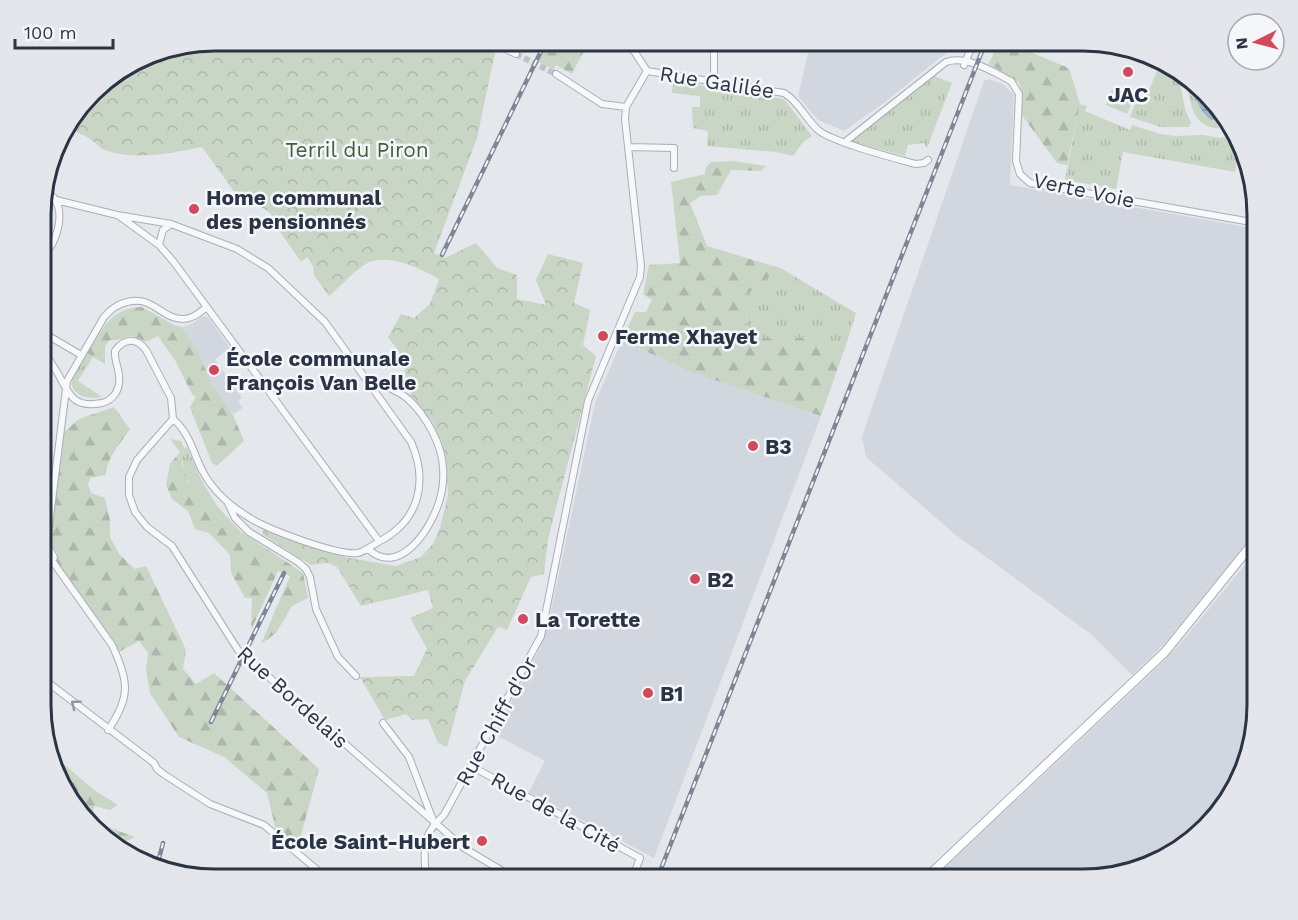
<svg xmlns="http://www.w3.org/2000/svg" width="1298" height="920" viewBox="0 0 1298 920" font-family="'Work Sans',sans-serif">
<defs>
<pattern id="grass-tufts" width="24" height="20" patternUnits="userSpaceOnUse" patternTransform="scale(1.5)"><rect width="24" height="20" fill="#c9d6c5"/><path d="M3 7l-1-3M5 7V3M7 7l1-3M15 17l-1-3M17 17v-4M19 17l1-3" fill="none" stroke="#adb8ab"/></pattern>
<pattern id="forest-firs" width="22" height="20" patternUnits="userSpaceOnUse" patternTransform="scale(1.5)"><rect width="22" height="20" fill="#c9d6c5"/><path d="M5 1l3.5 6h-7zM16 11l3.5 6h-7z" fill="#adb8ab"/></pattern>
<pattern id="park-crowns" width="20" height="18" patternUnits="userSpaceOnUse" patternTransform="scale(1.5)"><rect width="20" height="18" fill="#c9d6c5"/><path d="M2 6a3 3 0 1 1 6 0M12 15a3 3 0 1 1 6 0" fill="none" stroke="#adb8ab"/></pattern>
<pattern id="water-waves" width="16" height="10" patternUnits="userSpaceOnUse" patternTransform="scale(1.5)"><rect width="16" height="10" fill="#9fb4cc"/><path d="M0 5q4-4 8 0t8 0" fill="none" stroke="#8293a7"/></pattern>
</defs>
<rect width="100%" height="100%" fill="#e4e7ec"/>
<path fill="#d2d6de" d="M730,41H961L885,102L844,131L818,120L798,96L808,53L759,44Z
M990,79L1004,85L1014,95L1010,185L1257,229V530L1165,643L1132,675L1092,635L956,535L866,457L862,437L871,410L984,81Z
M203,316L208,317L230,348L215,359L242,398L238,401L243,408L233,414L216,388L213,390L181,327L190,325Z
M622,340L688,371L821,416L654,858L529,792L545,761L494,734L540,648L550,616L595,403Z
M1257,550V716L1222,811L1161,861L1084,879H933L1161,664L1180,644Z"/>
<path fill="url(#grass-tufts)" d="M1154,63L1178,72L1185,109L1191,123L1189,127H1161L1130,117L1136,101L1143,103L1159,67Z
M1185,75L1189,76L1231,127C1192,135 1191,105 1185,75Z
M934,76L952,83L927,148L924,143L908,145L905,156L850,141Z
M673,81L784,99L812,136L803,142L793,156L776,152L707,146L708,131L693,128L692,107H700V96L672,93Z
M1112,90L1133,99L1127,114L1106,105Z
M1080,104L1087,106L1085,111L1130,130L1132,125L1160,134L1174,136L1203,135L1221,138L1237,134L1244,156L1237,160L1235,172L1123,152L1116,189L1065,180Z
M780,268L856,313L846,345L815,337L770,338L747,335L746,295Z
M87,353L93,357L78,381L102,397C89,400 69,396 72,378C74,369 82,360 87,353Z
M187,447L201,479L217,506C191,486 179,483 184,448Z"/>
<path fill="url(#forest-firs)" d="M548,41H589L572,74L556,65L554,69L538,62Z
M999,41H1032L1028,51L1066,67L1070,71L1080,104L1067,165L1057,163L1021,114L1022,93L1019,83L1013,78L989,64Z
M734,161L766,166L761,171L731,170L717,195L701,196L690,203L707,246L780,268L746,295L747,335L770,338L815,337L846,345L821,416L688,371L622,340L635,312H646L652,300L643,294L649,265L680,263L671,182L705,174L706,167L711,162Z
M142,307L174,325L181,327L199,354L213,389L216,388L233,415L244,441L217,466L212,463L190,407L196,397L192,394L175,360L158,336L146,342C123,329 129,341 110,340L105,346V364L87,353C104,328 109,309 142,307Z
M114,407L130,429C120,444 107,457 106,475L90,478L88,485L91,493L105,498L110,520V537L119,554L135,569L146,566L186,650L183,669L196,684L214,673L319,769L297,850L276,830L267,793L224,757L179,737L150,693L146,670L148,653L139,641L119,652L57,563L58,553L50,545L51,515L64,432L79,419Z
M170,439L181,441L184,448L182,465L188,483L217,506L240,531L303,573L308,598L292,606L276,633L261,644L290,576L278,571L251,630L252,598H245L231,573L230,555L209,533L195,529L188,511L172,499L166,485L170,464L180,452Z
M50,752L94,790L118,805L110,810L94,806L92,821L135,837L116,846L103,837L64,793Z"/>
<path fill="url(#park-crowns)" d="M215,41H500L496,48L477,138L434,253L445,258L476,243L497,268L517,275V299L546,305L536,280L548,254L583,263L574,303L590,310L583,345L596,356L548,539L544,574L531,577L507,630L498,627L465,681L447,747L438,743L428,719L412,720L406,714L385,720L360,677L414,676L427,649L410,618L433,608L428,590L361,606L337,567L328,563L311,565L262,534L264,529L344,557L396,566L421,557L433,544L440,528L448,495L445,453L432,421L410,394L401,355L388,337L401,314L414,318L430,304L439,279C420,268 385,251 364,265C352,273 341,286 329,296L314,275L313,266L307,257L301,262L276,226L275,219L268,211L235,193L202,147C171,153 136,161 105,150C100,148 98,145 94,142C86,135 75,131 65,129L100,84L148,54Z"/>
<path fill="url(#water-waves)" d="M1192,80L1221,115L1219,119L1211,120C1199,112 1193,94 1192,80Z"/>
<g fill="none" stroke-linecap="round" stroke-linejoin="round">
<path stroke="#bfc3cb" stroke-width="6" stroke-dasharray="6 3" stroke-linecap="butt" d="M516,54L556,74"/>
<defs>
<path id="street" d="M504,41L501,47L516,54
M620,41L634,51L647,71
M964,65L974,41
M647,71L784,93C799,102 805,118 818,130C832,142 894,158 915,164L924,163L928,160
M556,74L602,104L626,107
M714,82V41
M845,142L946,62C966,55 992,71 1011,81L1019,94L1016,161L1020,174L1030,183L1257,223
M628,147L674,148V168
M56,200L117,215L171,224L237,249L268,268L325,322L411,442C428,480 420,519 382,540C374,544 366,551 358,553C338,556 267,529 250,518C230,506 212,490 202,470C193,452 189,432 173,419
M119,216L159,245L173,261L379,541
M159,245L163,230L171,224
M42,257C56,245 66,215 54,198C51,194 47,191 43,187
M42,332L81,355
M42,348C47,356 52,364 57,372C69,393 72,409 102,403C111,401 118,393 119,383C121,372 114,362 115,351C124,338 136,337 146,350L171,398L173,419L137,460L129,477V495L135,512L147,527L172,546L238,650L464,848L516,879
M367,381L373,380C384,386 400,391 409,400C426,416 442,444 443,468C444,480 442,494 438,505C429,532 398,577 368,549
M228,503L235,518L249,532L298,562L306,569L310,577L316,609L338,657L356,676
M46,549L67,381L104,317C110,310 117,304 127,302C153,295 161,319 183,319C193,319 200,312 207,307
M53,562L112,645C129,681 131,697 108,730
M42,565L46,566L51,564L54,557L50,550H43
M42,678L154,763L157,769L165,775L210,804L264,825L328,879
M383,723L409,757L434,823
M471,766L640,858L632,879
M426,879C424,850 420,836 444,815L541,636L588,401L640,277L641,266L625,119L626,107L647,71"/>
<path id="secondary" d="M925,879L1165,652L1257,538"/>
</defs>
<use href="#street" stroke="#a9aeb7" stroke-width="8"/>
<use href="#secondary" stroke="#a9aeb7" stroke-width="10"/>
<use href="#street" stroke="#f7f8fa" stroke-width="6"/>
<use href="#secondary" stroke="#fff" stroke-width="8"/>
<defs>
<path id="rail" d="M442,255L546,41
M211,722L284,573
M158,862L163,843
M657,879L986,41"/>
</defs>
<use href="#rail" stroke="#7d8696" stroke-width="4.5"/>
<use href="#rail" stroke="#f4f6f9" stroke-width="2" stroke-dasharray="7" stroke-linecap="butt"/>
</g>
<defs><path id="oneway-chevron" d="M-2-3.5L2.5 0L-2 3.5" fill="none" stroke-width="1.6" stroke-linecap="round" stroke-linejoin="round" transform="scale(1.5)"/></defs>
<use stroke="#9196a0" href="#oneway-chevron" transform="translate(75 704) rotate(-142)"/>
<g fill="#d1495b" stroke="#f4f6f9" stroke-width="2">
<circle cx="1128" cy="72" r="6"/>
<circle cx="194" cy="209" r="6"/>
<circle cx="603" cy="336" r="6"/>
<circle cx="214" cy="370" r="6"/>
<circle cx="753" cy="446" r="6"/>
<circle cx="695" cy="579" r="6"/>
<circle cx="523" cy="619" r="6"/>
<circle cx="648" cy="693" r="6"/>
<circle cx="482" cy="841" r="6"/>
</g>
<g text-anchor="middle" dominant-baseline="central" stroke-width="5" stroke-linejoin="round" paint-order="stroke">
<g font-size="21" fill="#2b3445" stroke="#f4f6f9">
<text transform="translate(717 82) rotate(9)">Rue Galilée</text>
<text transform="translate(1084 190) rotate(12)">Verte Voie</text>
<text transform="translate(293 697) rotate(42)">Rue Bordelais</text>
<text transform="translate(496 721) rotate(-61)">Rue Chiff d'Or</text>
<text transform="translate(556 812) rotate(29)">Rue de la Cité</text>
</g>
<g font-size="21" font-weight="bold" fill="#2b3445" stroke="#f4f6f9" text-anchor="start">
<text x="1128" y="94" text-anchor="middle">JAC</text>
<text x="206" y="197">Home communal<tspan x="206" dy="24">des pensionnés</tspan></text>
<text x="615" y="336">Ferme Xhayet</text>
<text x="226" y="358">École communale<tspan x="226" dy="24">François Van Belle</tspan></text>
<text x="765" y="446">B3</text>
<text x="707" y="579">B2</text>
<text x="535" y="619">La Torette</text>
<text x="660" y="693">B1</text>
<text x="470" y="841" text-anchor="end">École Saint-Hubert</text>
</g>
<g font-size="21" fill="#3f6138" stroke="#f4f6f9">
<text x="357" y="149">Terril du Piron</text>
</g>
</g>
<path d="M0 0H1298V920H0ZM215 51H1083A164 164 0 0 1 1247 215V705A164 164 0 0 1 1083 869H215A164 164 0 0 1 51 705V215A164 164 0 0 1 215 51Z" fill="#e4e6eb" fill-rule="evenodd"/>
<path fill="none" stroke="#2b3445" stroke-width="3" d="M215 51H1083A164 164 0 0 1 1247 215V705A164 164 0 0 1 1083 869H215A164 164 0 0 1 51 705V215A164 164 0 0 1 215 51Z"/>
<g transform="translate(1256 42) rotate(264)"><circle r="28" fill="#f4f6f9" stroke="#a4a8b1" stroke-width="1.5"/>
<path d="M0-4.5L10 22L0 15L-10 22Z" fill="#d1495b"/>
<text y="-9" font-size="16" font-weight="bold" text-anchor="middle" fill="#2b3445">N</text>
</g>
<path d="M15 39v9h98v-9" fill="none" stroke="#2b3445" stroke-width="3"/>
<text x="24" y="39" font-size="18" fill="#2b3445" stroke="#f4f6f9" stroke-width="4.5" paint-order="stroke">100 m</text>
</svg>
